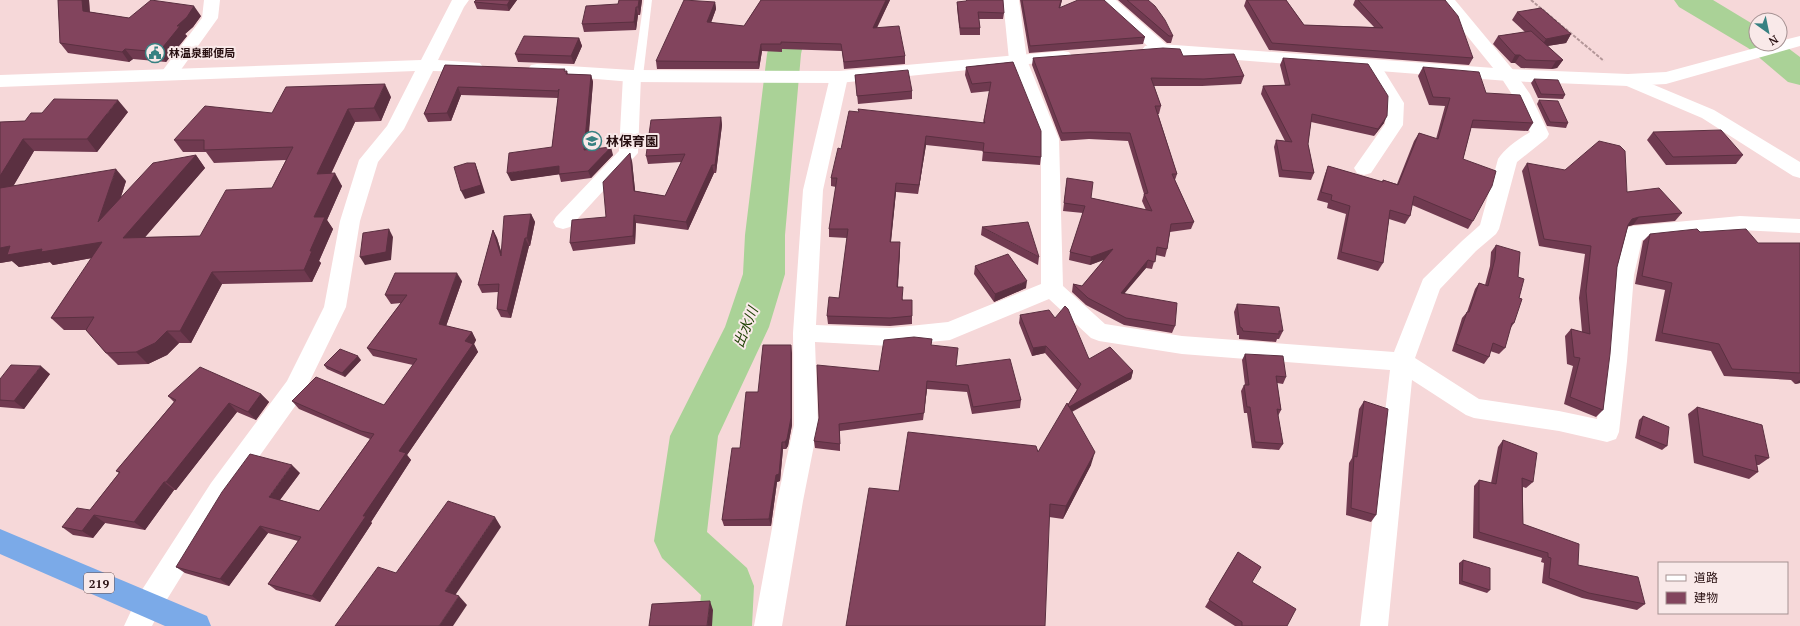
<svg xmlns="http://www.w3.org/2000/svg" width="1800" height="626" viewBox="0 0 1800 626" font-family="'PT Serif','Noto Sans JP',serif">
<rect width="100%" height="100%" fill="#f6d8d9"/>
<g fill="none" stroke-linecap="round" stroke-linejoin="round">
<path fill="#aad297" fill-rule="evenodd" d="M781,0H813L801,54L785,235V274L769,327L718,436L707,532L747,568L754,586L752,626H698L701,595L662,558L654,541L670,436L725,327L743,274L745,235L767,54Z
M1674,0H1713L1756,26V44H1780V42L1800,57V85L1788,82L1748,48L1679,7Z"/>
<path stroke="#b49799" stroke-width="2" stroke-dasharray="3.5 1.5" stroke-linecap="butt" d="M1531,0L1604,61"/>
<path fill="#fff" fill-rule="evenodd" d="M644,0H652L643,76L638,79L633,76Z"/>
<path fill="#fff" fill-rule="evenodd" d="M204,0H220L218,18L175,78L169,80L163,78L160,74L202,18Z
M1003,0H1019L1027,60L1059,139L1063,286L1105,324L1182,336L1394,352L1423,279L1462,241L1480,225L1498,159C1505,148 1519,139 1530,132L1515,99L1502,79L1438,0H1455L1514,71L1530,94L1549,134L1547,138L1517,162L1499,229L1496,234L1476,251L1440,289L1415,358L1479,399L1559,411L1597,419L1605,361L1612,275L1623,233L1626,228L1633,226L1740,216L1800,219V233L1740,230L1642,240L1634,275L1627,361L1619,432L1616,439L1607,442L1559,431L1474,418L1466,415L1412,380L1388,626H1360L1390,370L1182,354L1099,341L1091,338L1049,299L950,340L890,346L815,342L818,425L803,501L782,626H754L777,501L794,425L793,333L803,190L830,77L833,73L839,71L845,73L848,77L823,190L816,325L890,328L948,322L1041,284V139L1009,60Z
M1098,0H1116L1167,45L1170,49L1167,53L1161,54L1155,53Z
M1372,60L1378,61L1404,103L1403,125L1371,173L1364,175L1357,173L1354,168L1385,124L1386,103L1363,65L1366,61Z
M632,70L638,72L641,76L638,153L570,227L563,229L556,227L553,222L556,217L619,151L623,76L626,72Z
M1628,74L1714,110L1800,162V178L1793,176L1702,118L1622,84L1619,80L1622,76Z"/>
<path fill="#fff" fill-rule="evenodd" d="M452,0H469L464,7L438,60L480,63L483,67L480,71L474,72L433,71L404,129L378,162L360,221L346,307L303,395L229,499L158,614L152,626H124L138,596L211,483L287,381L324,307L340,221L359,160L387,126L415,71L0,87V75L421,60Z
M1800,36V46L1666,84L1628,86L1508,81L1161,54L1151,55L1145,54L1142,50L1145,46L1161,44L1508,69L1628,74L1666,72L1770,44H1780V41Z
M1063,51L1069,52L1072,56L1069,60L839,83L632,82L537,74L531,73L528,69L531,65L537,64L632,70L839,71Z"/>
<path fill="#7baae8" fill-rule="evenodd" d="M0,529L207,616L211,626H165L0,554Z"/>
</g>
<path fill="#703a50" d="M58,0H89L90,12L129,18L201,16L193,27L185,34L187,36L166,62L133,59L129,62L68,53L60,43Z
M476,0H517L509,11L477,9L474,2Z
M642,0L640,15H638L636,30L584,32L582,24L618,4Z
M761,0H890L877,28L905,56V64L844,69L842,51L782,49V52L762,51L759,69H657L656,61L715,2L716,9L711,23L744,26Z
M1020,0H1062L1060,8L1145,37L1143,44L1029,53Z
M1118,0H1148L1173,36L1171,43H1167Z
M1246,0H1286L1304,25L1374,27L1353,5L1355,0H1445L1473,58L1469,65L1269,50L1244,6Z
M957,2L1004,13L1003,19H979L980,28V35H960L957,8Z
M1517,12L1571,34L1566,43L1547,46L1563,60L1557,68L1551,69L1521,68L1515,63H1511L1493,44L1498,36L1525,32L1512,20Z
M579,38L582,46L574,64L518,62L515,54Z
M1183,56L1244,76L1241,84L1202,86H1154L1161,106L1159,114H1158L1177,174L1175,180L1194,222L1191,229L1170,232L1167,249L1165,257L1156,255L1152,269L1146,268L1124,293L1175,326L1172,333L1124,325L1086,305L1072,292L1073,284L1082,286L1105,259L1090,265L1069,260L1070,252L1083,213L1063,211L1067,178L1091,198L1146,210L1142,201L1144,194L1128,141L1089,139L1061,141L1032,65L1033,58Z
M1283,58L1384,123L1374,136L1311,122L1308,144L1314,173L1311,180L1279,177L1274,147L1276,140L1285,141L1261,94L1263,86L1285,85L1280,65Z
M1013,62L1041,157L1040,165L982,161L983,151L926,145L918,194L896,192L891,242L900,251L898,287L903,300H912V324L890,326L828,324L827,316L839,298L847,238L829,237V229L836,187L831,186V178L841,149L983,123L990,91L971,93L965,75L966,67Z
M445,65L567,71L568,74L591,75L593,82L587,150L613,155L591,178L561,182L559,174L511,181L552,147L558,98L461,95L451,121L428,122L424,114Z
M1423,67L1486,93L1533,123L1528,131L1471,128L1463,159L1473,221L1468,229L1412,205L1410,216L1405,224L1389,219L1383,263L1378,271L1337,259L1346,214L1327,208L1328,203L1317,200L1325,174L1328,166L1382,182L1383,180L1397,184L1414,141L1419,133L1436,139L1445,106L1429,105L1418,76Z
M855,75L912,91V99L858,104Z
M1534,79L1565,95L1563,99L1538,98L1531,83Z
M391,97L381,121L355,122L331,174L342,186L327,220L333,229L319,261L321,263L312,282L222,284L191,343H179L167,355L148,364L118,365L106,353L86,330H64L51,318L92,258L53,265L50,262L19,267L12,261L0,263V122L25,121L128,112L97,152L34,151L13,186L126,181L121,197L196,155L205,168L145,237L200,236L272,188L286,160L214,163L206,152H183L174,140L272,113Z
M1539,100L1568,123L1566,128L1547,126L1537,104Z
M721,117L722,125L716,173H714L688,230L636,223L635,244L573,251L570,243L606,217L632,161L635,191L665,196L681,162L648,164L646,156Z
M1653,132L1743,155L1736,164L1666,165L1647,140Z
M1527,163L1627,192L1682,213L1675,221L1633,225L1628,226L1617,267L1603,410L1596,417L1564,404L1573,366L1567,364L1565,336L1571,329L1582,332L1579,298L1585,254L1539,246L1522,171Z
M531,214L535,222L530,246H529L511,318L501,317L497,309L498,292L482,293L478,285L493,230L497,238L501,252Z
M982,227L1039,257L1038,265L981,235Z
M1650,234L1758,243H1800V383L1795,384L1791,380L1724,376L1711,351L1655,341L1665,290L1635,284L1643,241Z
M1496,245L1514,323L1510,329L1505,348L1499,354L1490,351L1489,357L1484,364L1452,351L1462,318L1467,312L1475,289L1479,283L1485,285L1490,266L1491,252Z
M975,266L1026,288L994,302L974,274Z
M462,281L446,326L472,332L476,340L474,344L478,352L407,455L411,460L371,522L372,523L320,602L276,590L268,584L298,541L268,533L229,586L185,573L176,567L300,473L280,500L319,511L370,439L299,409L292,401L384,405L413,365L373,356L367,348L401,303L391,304L385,295Z
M1237,304L1283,331L1279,339H1277L1276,342L1239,339V335H1237L1234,312Z
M1020,315L1055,318L1089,359L1133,371L1131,379L1072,412L1091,465L1063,519L1049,517L899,491L1038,452L1077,390L1045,353L1032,356L1019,323Z
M932,339L931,345L956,366L1021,400L1020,408L972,414L967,392L927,389L923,420L840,431V451L815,448L814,441L879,371Z
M792,353V425L788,446L786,449H783L780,481L777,482L771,526H724L722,520L758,392Z
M1245,354L1286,377L1283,384L1277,383L1281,410L1278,416L1283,444L1279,450L1252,448L1247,413H1244L1241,391L1244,385H1245L1242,360Z
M361,360L345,377L327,369L324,365Z
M50,374L24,409L0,407V379Z
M261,394L269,402L256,420L237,412L176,490H174L145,530L105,523L93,538L73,535L62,527L90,510L119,473L116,471L174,402L168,396Z
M1364,401L1376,515L1371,522L1346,515L1349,463L1352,458L1359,409Z
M1697,407L1769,458L1759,465H1757L1758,472L1749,479L1694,463L1688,414Z
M1643,416L1667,446L1662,450L1635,438L1639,420Z
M1503,440L1533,482L1526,488L1523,487V524L1578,565L1645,604L1637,610L1582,598L1542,583L1544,563L1541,562L1542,558L1473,538L1474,486L1479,480L1491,483L1498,447Z
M1238,552L1252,582L1287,626H1235L1205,607Z
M1463,560L1490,590L1487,593L1459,584V563Z"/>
<path fill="#5b3041" d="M82,0H89L90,21L83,11Z
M510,0H517L509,11L507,5Z
M639,0H642L640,15L638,7Z
M886,0H890L873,35V28Z
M1061,0H1062L1058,15L1059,8Z
M715,2L716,9L708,30L707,22Z
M194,6L201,16L193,27L185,34L187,36L166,62L159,52L177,26Z
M636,7L638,15L636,30L634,22Z
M1571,34L1566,43L1541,47L1546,39Z
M579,38L582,46L574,64L571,56Z
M761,44L762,51L759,69L758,62Z
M125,49L133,59L129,62L122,52Z
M1515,55H1520L1515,63H1511Z
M1563,60L1557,68L1551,69L1556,61Z
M591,75L593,82L587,158L584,150Z
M385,84L391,97L381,121L374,108Z
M458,87L461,95L451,121L447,113Z
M118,100L128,112L97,152L87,139Z
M348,109L355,122L325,186L317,174Z
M1387,116L1384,123L1374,136L1378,129Z
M721,117L722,125L716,173L715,165Z
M926,136V145L918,194L919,185Z
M23,139L34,151L4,202L0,198V176Z
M611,147L613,155L591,178L588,171Z
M630,153L632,161L636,199L634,191Z
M196,155L205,168L134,250L123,238Z
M475,163L478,171L485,193L465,199L461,191Z
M712,165L714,173L688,230L686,222Z
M559,166L562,174L511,181L507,173Z
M116,169L126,181L109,234L98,222Z
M335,173L342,186L327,220L333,229L319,261L321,263L312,282L304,270L310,251L314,217Z
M896,183V192L890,250V242Z
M531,214L535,222L530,246L527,238Z
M634,215L636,223L635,244L633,236Z
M1639,217L1633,225L1626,227L1632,219Z
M389,229L393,237L391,260L365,265L360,257Z
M493,230L497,238L505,264L501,256Z
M525,238L529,246L511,318L507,311Z
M102,242L114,254L53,265L50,262L19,267L12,261L0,263V248L10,246L42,249Z
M900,242V251L897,295V287Z
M1113,249L1112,257L1090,265L1091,257Z
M1148,260L1146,268L1119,300L1121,293Z
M212,272L222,284L191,343L180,331Z
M457,273L462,281L444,332L439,324Z
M1027,281L1026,288L994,302L995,294Z
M167,331L179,343L167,355L148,364L136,352Z
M472,332L476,340L474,344L478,352L407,455L411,460L371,522L372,523L320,602L312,596L363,516L399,451L465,341Z
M791,345L792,353V425L788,446L786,449L785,442Z
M1046,346L1045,353L1032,356L1033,348Z
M358,356L361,360L345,377L342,373Z
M41,366L50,374L24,409L14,401Z
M1133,371L1131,379L1065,415L1066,408Z
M1800,380V383L1795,384Z
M927,381V389L923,420L924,413Z
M261,394L269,402L256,420L248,412Z
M229,403L237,412L176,490L166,482Z
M839,424L840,431V451V444Z
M782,442L783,449L780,481L777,482L771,526L769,519L776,475Z
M1095,452L1091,465L1063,519L1066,506Z
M292,465L300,473L276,505L269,497Z
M164,482L174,490L145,530L134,522Z
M94,515L105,523L93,538L82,531Z
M495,517L501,527L452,600L445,591Z
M260,526L268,533L229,586L220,579Z
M459,596L467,605L453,626H439Z
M710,601L713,610L712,626H707Z"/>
<path fill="#82445d" stroke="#5b3041" d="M58,0H82L83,11L129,18L151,0L194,6L187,17L177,26H180L159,52L125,49L122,52L60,43Z
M476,0H510L507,5L474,2Z
M619,0H639L638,7H636L634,22L582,24L586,6L618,4Z
M684,0L715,2L707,22L744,26L761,0H886L873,28L899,26L905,56L844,62L841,44L781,42V44H761L758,62L656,61Z
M967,0H1003L1004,13L978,12L980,28H960L957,2L966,1Z
M1022,0H1061L1059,8L1078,0H1104L1145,37L1030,46Z
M1127,0H1148L1155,6L1165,20L1173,36H1169Z
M1247,0H1286L1304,25L1383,28L1358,0H1445L1458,16L1473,58L1272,43Z
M1541,8L1571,34L1546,39L1517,12Z
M1531,31L1563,60L1556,61L1526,60L1520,55H1515L1498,36Z
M524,36L579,38L571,56L515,54Z
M1163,48L1180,49L1183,56L1234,54L1244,76L1204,79L1151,78L1161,106H1155L1177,174H1172L1194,222L1171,224L1167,249L1157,247L1155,262L1148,260L1121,293L1177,303L1175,326L1126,318L1088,298L1073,284L1082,286L1113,249L1091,257L1070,252L1085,206L1064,203L1067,178L1093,182L1091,198L1152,211L1144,194L1148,193L1130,133L1090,132L1062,133L1033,58Z
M1283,58L1368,64L1388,96L1387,116L1378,129L1312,114L1308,144L1314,173L1282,170L1276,140L1292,142L1263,86L1290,85Z
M1013,62L1041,131V157L983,152L984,143L926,136L919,185L896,183L890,242H900L897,287H903L902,300H912V316L890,318L827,316L829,297L839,298L848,229H829L837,178H831L838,148L841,149L849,111L859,112L858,109L985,123L984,120L991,82L972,84L966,67Z
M445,65L558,69H565L564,71H567L566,74L591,75L584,150L611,147L588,171L559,174V166L507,173L509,153L552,147L559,89L558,91L458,87L447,113L424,114Z
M1423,67L1479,72L1486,93L1520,95L1533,123L1473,120L1463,159L1496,171L1492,186L1473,221L1414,196L1410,216L1390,210L1383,263L1341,252L1350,206L1331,200L1332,195L1321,192L1328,166L1383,182V180L1398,185L1419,133L1438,139L1450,98L1433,97Z
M908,70L912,91L857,96L855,75Z
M1534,79L1558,80L1565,95L1541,94Z
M385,84L374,108L348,109L317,174L335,173L314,217H325L310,251H312L304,270L212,272L180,331H167L155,343L136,352L106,353L86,330L94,317L51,318L102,242L41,252L42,249L7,255L10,246L0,248V188L116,169L98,222L153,163L196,155L123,238L200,236L226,190L272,188L293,147L204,150V140H174L205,106L272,113L286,87Z
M54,99L118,100L87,139H23L0,176V122L25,121L31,113H42Z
M1539,100L1558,101L1568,123L1550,122Z
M721,117L715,165H712L686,222L634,215L633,236L570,243L572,220L606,217L603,182L630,153L634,191L665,196L685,154L646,156L651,120Z
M1721,130L1743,155L1673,157L1653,132Z
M1599,141L1620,146L1625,151L1627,192L1659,188L1682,213L1639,217L1632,219L1628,225L1617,267L1610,354L1603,410L1570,397L1580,358L1574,357L1571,329L1590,334L1586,291L1591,246L1544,239L1527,163L1565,170Z
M467,163H475L481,185L461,191L454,167Z
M531,214L527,238H525L507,311L497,309L499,284L478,285L493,230L501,256L504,216Z
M1028,222L1039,257L982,227Z
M389,229L386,252L360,257L363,233Z
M1697,229L1700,232L1746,229L1758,243H1800V373L1732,369L1719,344L1662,333L1672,283L1642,276L1650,234Z
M1496,245L1520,252L1518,277L1524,279L1519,298L1522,299L1514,323H1512L1505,348L1493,343L1489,357L1456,344L1467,312H1469L1479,283L1488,286L1495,259Z
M1008,254L1027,281L995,294L975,266Z
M395,273H457L439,324L472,332L465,341L473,344L399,451L406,453L363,516H366L312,596L268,584L301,537L260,526L220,579L176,567L222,492L250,454L292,465L269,497L319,511L374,434L361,431L292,401L316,377L384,405L417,359L367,348L407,295H385Z
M1237,304L1279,307L1283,331H1279V334L1243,331L1242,328L1240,327Z
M1065,306L1068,309L1089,359L1110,347L1133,371L1069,407L1068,405L1081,384L1046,346L1033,348L1020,315L1049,310L1055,318Z
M914,337L932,339L931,345L958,348L956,366L1010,359L1021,400L973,407L968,385L927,381L924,413L839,424L840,444L814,441L819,418L817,365L879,371L884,340Z
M763,345H791V418L787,439L785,442H782L779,474L776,475L769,519L722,520L732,448H740L746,392H758Z
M340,349L358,356L342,373L324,365Z
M1245,354L1283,356L1286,377L1276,376L1281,410L1277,409L1283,444L1255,442L1250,407H1247L1244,385H1249Z
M11,365L41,366L14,401L0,400V379Z
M200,367L261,394L248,412L229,403L166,482H164L134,522L94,515L82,531L62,527L77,508L90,510L120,472L116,471L176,400L168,396Z
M1364,401L1388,409L1376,515L1351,508L1354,456L1357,457Z
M1067,403L1095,452L1066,506L1050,504L1045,626H846L869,488L899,491L908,432L1036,446L1038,452Z
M1697,407L1762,425L1769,458L1755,455L1758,472L1703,456Z
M1643,416L1669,427L1667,446L1639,435Z
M1503,440L1537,453L1533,482L1522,478L1523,524L1579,544L1578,565L1638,577L1645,604L1589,593L1549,578L1551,558L1548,557V553L1479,532V480L1496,484Z
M448,501L495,517L445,591L459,596L439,626H335L378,567L396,573Z
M1238,552L1261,567L1252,582L1296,609L1287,626H1242V622L1209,600Z
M1463,560L1490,568V590L1462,581Z
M710,601L707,626H649L652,604Z"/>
<defs>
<symbol id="civic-ring" viewBox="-11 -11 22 22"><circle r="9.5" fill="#f9e9e9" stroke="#388182" stroke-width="1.5"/><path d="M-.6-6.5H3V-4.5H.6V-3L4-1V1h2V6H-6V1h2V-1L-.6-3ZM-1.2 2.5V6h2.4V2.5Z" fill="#388182"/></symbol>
<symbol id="school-ring" viewBox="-11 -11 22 22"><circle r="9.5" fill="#f9e9e9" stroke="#388182" stroke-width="1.5"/><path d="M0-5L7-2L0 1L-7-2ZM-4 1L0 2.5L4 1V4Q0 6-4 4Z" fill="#388182"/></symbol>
</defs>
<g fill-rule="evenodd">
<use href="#civic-ring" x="144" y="42" width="22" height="22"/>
<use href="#school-ring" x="581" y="130" width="22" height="22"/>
</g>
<g text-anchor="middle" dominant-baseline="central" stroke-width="4" stroke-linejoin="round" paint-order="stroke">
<g font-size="11" font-weight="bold" fill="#270e10" stroke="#f9e9e9" text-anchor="start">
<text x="169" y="53">林温泉郵便局</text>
</g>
<rect fill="#f9e9e9" stroke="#665051" stroke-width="1" x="84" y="573" width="30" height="20" rx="3"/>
<g font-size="12" font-weight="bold" fill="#270e10">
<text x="99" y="583">219</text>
</g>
<g font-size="13" font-weight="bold" fill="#270e10" stroke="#f9e9e9" text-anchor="start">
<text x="606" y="141">林保育園</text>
</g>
<g font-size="14" font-style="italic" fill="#1b3f00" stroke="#f9e9e9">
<text transform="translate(745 327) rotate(-68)">出水川</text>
</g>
</g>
<rect x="1658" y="562" width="130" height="52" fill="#f9e9e9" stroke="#a59192"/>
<rect x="1666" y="575" width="20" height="6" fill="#ffffff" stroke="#a59192"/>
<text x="1694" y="582" font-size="12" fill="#270e10">道路</text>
<rect x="1666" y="592" width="20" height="12" fill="#82445d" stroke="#a59192"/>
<text x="1694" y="602" font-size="12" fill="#270e10">建物</text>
<g transform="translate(1768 32) rotate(147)"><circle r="19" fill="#f9e9e9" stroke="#a59192"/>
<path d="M0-3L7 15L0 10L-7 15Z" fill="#388182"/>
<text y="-6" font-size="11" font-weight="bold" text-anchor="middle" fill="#270e10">N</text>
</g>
</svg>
